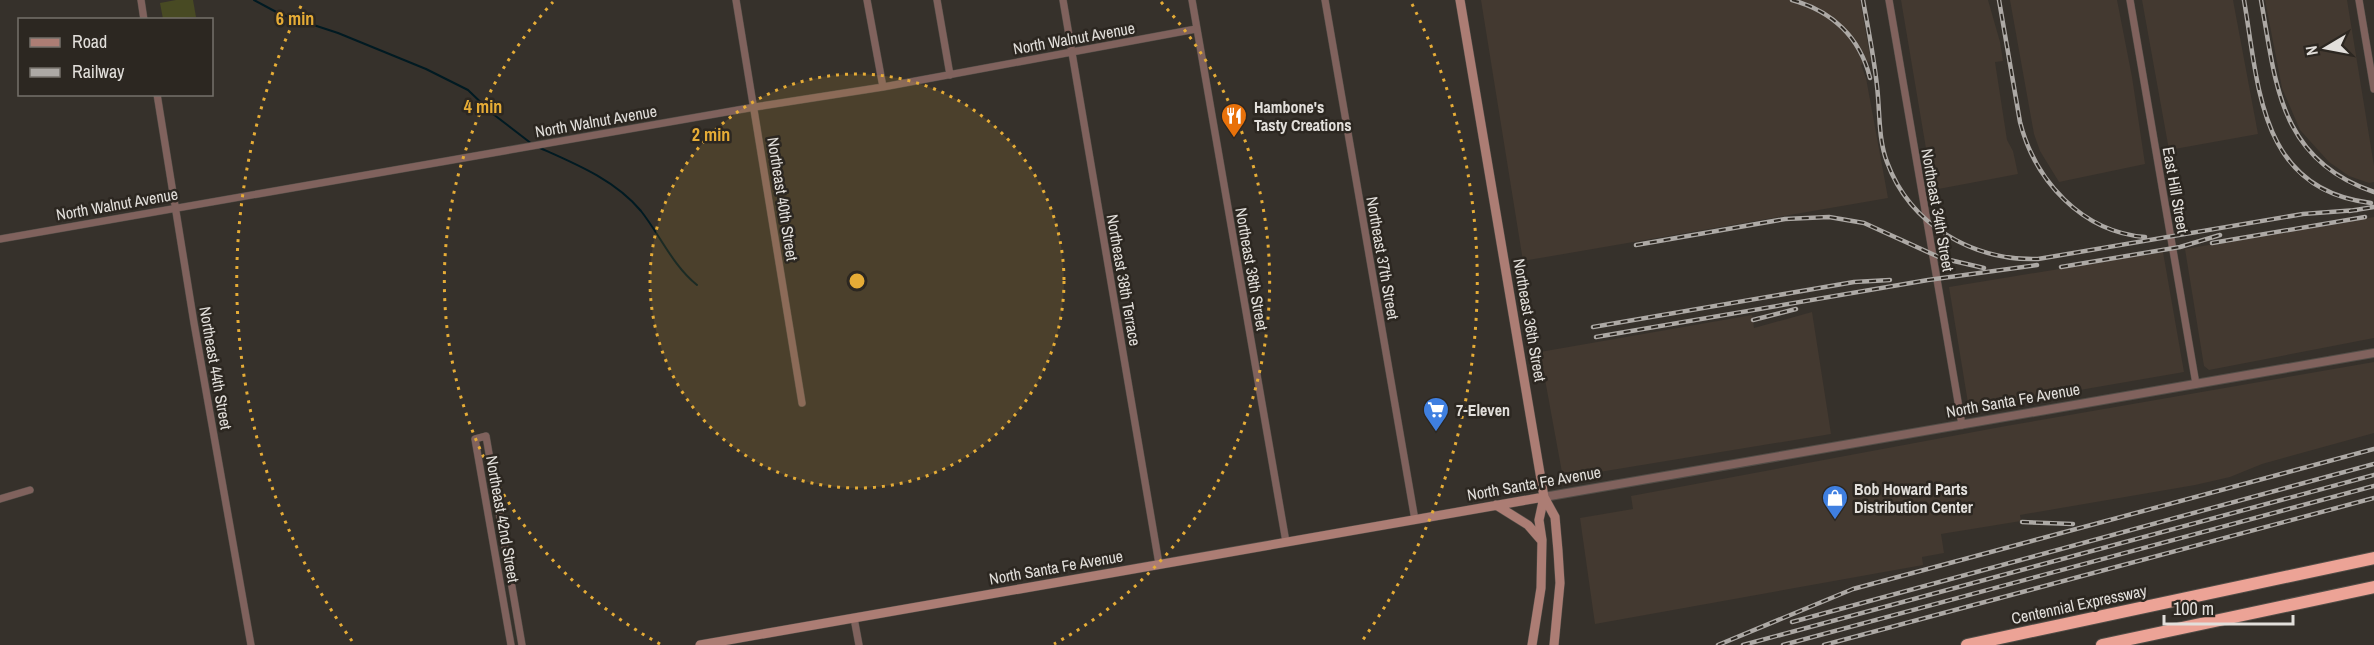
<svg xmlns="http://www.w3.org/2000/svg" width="2374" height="645" viewBox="0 0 2374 645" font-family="'Archivo Narrow',sans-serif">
<rect width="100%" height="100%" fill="#36312b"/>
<path fill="#433930" d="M1481,0H1860L1871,61L1861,65L1866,78L1888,198L1523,261Z
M1901,0H1988L2000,42L2003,61L1995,62L2007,140L2013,151L2018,174L1933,190Z
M2010,0H2117L2132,77L2145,164L2059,182L2040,151L2034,134Z
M2142,0H2233L2258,134L2169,150Z
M2265,0H2347L2374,166V182L2369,183L2349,176L2329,162L2300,130L2282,88Z
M2374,217V338L2209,370L2204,366L2185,249Z
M2163,252L2184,372L1969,409L1949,287Z
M1812,312L1831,434L1563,478L1540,352L1752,315L1754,328Z
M2374,362V433L2262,464L2230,477L2195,485L2020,515L2021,521L1941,534L1944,553L1922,557L1923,565L1595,624L1580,518L1633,509L1631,496L2006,426Z"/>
<path fill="#484a23" d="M176,0H193L196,17L163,19L160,3Z"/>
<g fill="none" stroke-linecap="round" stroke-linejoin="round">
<path stroke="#011a22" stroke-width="2" d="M254,0L280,14L338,33L426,69L468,90L493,114L532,144
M540,148C576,164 615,180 641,211C660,235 673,266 697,285"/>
<defs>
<path id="minor" d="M141,0L144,20
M736,0L802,403
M867,0L883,87
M937,0L950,75
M1063,0L1159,564
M1192,0L1286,542
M1325,0L1415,520
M1889,0L1962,425
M2130,0L2196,384
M2359,0L2374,89
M157,94L194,323L251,645
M0,239L755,107L883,87L1196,29
M0,499L30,490
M854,618L859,645
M511,645L475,439L486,436L522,645"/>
<path id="tertiary" d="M1544,497L2374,353"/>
<path id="secondary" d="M1460,0L1544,497L1555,517L1558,551L1560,583L1554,645
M1496,505L1528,525L1541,540
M700,645L1544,497
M1532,645L1541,588L1542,540L1539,520L1544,497"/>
<path id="motorway" d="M1967,645L2374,558
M2102,645L2374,587"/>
</defs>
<use href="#minor" stroke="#524d47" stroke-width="8"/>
<use href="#tertiary" stroke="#524d47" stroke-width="10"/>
<use href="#secondary" stroke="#524d47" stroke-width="10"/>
<use href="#motorway" stroke="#524d47" stroke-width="14"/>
<use href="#minor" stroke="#80625d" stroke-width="7"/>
<use href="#tertiary" stroke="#80625d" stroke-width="8"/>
<use href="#secondary" stroke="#ac7d74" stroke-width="9"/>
<use href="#motorway" stroke="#eca396" stroke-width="12"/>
<defs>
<path id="rail" d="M1792,0C1832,11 1860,37 1870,78
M1863,0C1868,28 1874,57 1877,86C1880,111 1878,138 1887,162C1910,225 1973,261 2038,259L2303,214L2357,210
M1999,0L2020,122C2035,181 2082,232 2145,237
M2244,0C2259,87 2259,190 2371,203
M2261,0C2276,84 2279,160 2374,192
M2349,211L2374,207
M2212,243L2365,217
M1636,245L1785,219L1829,217L1864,223L1941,258L1984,268
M2061,267L2180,247L2220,235
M1753,320L1796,309
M1593,327L1854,282L1890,280
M1596,337L1928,280L2037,265
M2022,522L2073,524
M1792,622L2374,464
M1718,645L1853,589L2374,449
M1743,645L2374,475
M1783,645L2374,486
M1824,645L2374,498"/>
</defs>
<use href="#rail" stroke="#ada9a5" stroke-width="4.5"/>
<use href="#rail" stroke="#2c2721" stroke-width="2" stroke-dasharray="7" stroke-linecap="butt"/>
</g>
<circle cx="857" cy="281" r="207" fill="#e6ac36" fill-opacity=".12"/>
<g fill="none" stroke="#e6ac36" stroke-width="3" stroke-dasharray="3 6">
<circle cx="857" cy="281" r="207"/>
<path d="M660 644A413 413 0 0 1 553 2M1161 2A413 413 0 0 1 1054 644"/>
<path d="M352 641A620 620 0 0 1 302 4M1412 4A620 620 0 0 1 1362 641"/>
</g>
<defs>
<symbol id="restaurant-pin" viewBox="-11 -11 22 30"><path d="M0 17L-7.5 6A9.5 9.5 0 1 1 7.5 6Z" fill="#e8710a" stroke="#2c2721"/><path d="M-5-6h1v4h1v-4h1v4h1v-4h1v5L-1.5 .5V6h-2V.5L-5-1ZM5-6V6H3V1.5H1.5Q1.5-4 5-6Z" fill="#fff"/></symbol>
<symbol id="supermarket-pin" viewBox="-11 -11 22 30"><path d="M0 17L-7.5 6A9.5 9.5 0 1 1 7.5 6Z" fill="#3f7fe0" stroke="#2c2721"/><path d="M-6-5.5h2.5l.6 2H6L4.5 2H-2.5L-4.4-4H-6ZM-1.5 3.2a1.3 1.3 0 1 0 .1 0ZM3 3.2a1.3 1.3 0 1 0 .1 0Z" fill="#fff"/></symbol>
<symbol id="shop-pin" viewBox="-11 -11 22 30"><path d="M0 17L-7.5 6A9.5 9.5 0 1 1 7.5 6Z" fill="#3f7fe0" stroke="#2c2721"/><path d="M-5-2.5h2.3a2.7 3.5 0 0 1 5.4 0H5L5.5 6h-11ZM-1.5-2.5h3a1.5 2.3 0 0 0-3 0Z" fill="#fff"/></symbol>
</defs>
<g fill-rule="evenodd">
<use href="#restaurant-pin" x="1219" y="101" width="30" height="40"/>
<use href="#supermarket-pin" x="1421" y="395" width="30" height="40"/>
<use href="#shop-pin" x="1820" y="483" width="30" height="40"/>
</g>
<g text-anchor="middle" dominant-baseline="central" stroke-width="5" stroke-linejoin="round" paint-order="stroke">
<g font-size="16" fill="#e2dfdb" stroke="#2c2721">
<text transform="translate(1074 38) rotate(-10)">North Walnut Avenue</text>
<text transform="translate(596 121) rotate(-10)">North Walnut Avenue</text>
<text transform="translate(2176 190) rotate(80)">East Hill Street</text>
<text transform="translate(783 199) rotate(81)">Northeast 40th Street</text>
<text transform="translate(117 204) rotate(-10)">North Walnut Avenue</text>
<text transform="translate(1938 210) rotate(80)">Northeast 34th Street</text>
<text transform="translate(1383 258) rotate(80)">Northeast 37th Street</text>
<text transform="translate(1252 269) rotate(80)">Northeast 38th Street</text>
<text transform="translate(1124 280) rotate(80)">Northeast 38th Terrace</text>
<text transform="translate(1530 320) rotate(80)">Northeast 36th Street</text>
<text transform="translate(216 368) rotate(80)">Northeast 44th Street</text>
<text transform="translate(2013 400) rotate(-10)">North Santa Fe Avenue</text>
<text transform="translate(1534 483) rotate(-10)">North Santa Fe Avenue</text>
<text transform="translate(503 519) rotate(80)">Northeast 42nd Street</text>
<text transform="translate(1056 567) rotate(-10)">North Santa Fe Avenue</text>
<text transform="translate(2079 604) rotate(-12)">Centennial Expressway</text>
</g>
<g font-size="16" font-weight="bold" fill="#e2dfdb" stroke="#2c2721" text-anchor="start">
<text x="1254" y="107">Hambone's<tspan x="1254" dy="18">Tasty Creations</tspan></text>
<text x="1456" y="410">7-Eleven</text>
<text x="1854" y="489">Bob Howard Parts<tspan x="1854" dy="18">Distribution Center</tspan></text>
</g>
</g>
<circle cx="857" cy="281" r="9" fill="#e6ac36" stroke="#2c2721" stroke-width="3"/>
<g font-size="18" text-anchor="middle" font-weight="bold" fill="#e6ac36" stroke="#2c2721" stroke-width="5" stroke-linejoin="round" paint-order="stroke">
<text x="295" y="25">6 min</text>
<text x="483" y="113">4 min</text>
<text x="711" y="141">2 min</text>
</g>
<rect x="18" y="18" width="195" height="78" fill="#2c2721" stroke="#75716b" stroke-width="1.5"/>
<rect x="30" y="38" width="30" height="9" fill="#ac7d74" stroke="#75716b" stroke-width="1.5"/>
<text x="72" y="48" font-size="18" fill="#e2dfdb">Road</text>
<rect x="30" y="68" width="30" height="9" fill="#ada9a5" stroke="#75716b" stroke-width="1.5"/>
<text x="72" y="78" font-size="18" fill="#e2dfdb">Railway</text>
<g transform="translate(2326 48) rotate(260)" stroke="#2c2721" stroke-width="4.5" paint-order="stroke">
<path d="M0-4.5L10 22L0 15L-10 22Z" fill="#e2dfdb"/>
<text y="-9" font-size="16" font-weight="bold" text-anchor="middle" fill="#e2dfdb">N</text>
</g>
<path d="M2164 615v9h129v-9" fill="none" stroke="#e2dfdb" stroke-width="3"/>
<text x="2173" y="615" font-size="18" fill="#e2dfdb" stroke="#2c2721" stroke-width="4.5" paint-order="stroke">100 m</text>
</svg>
